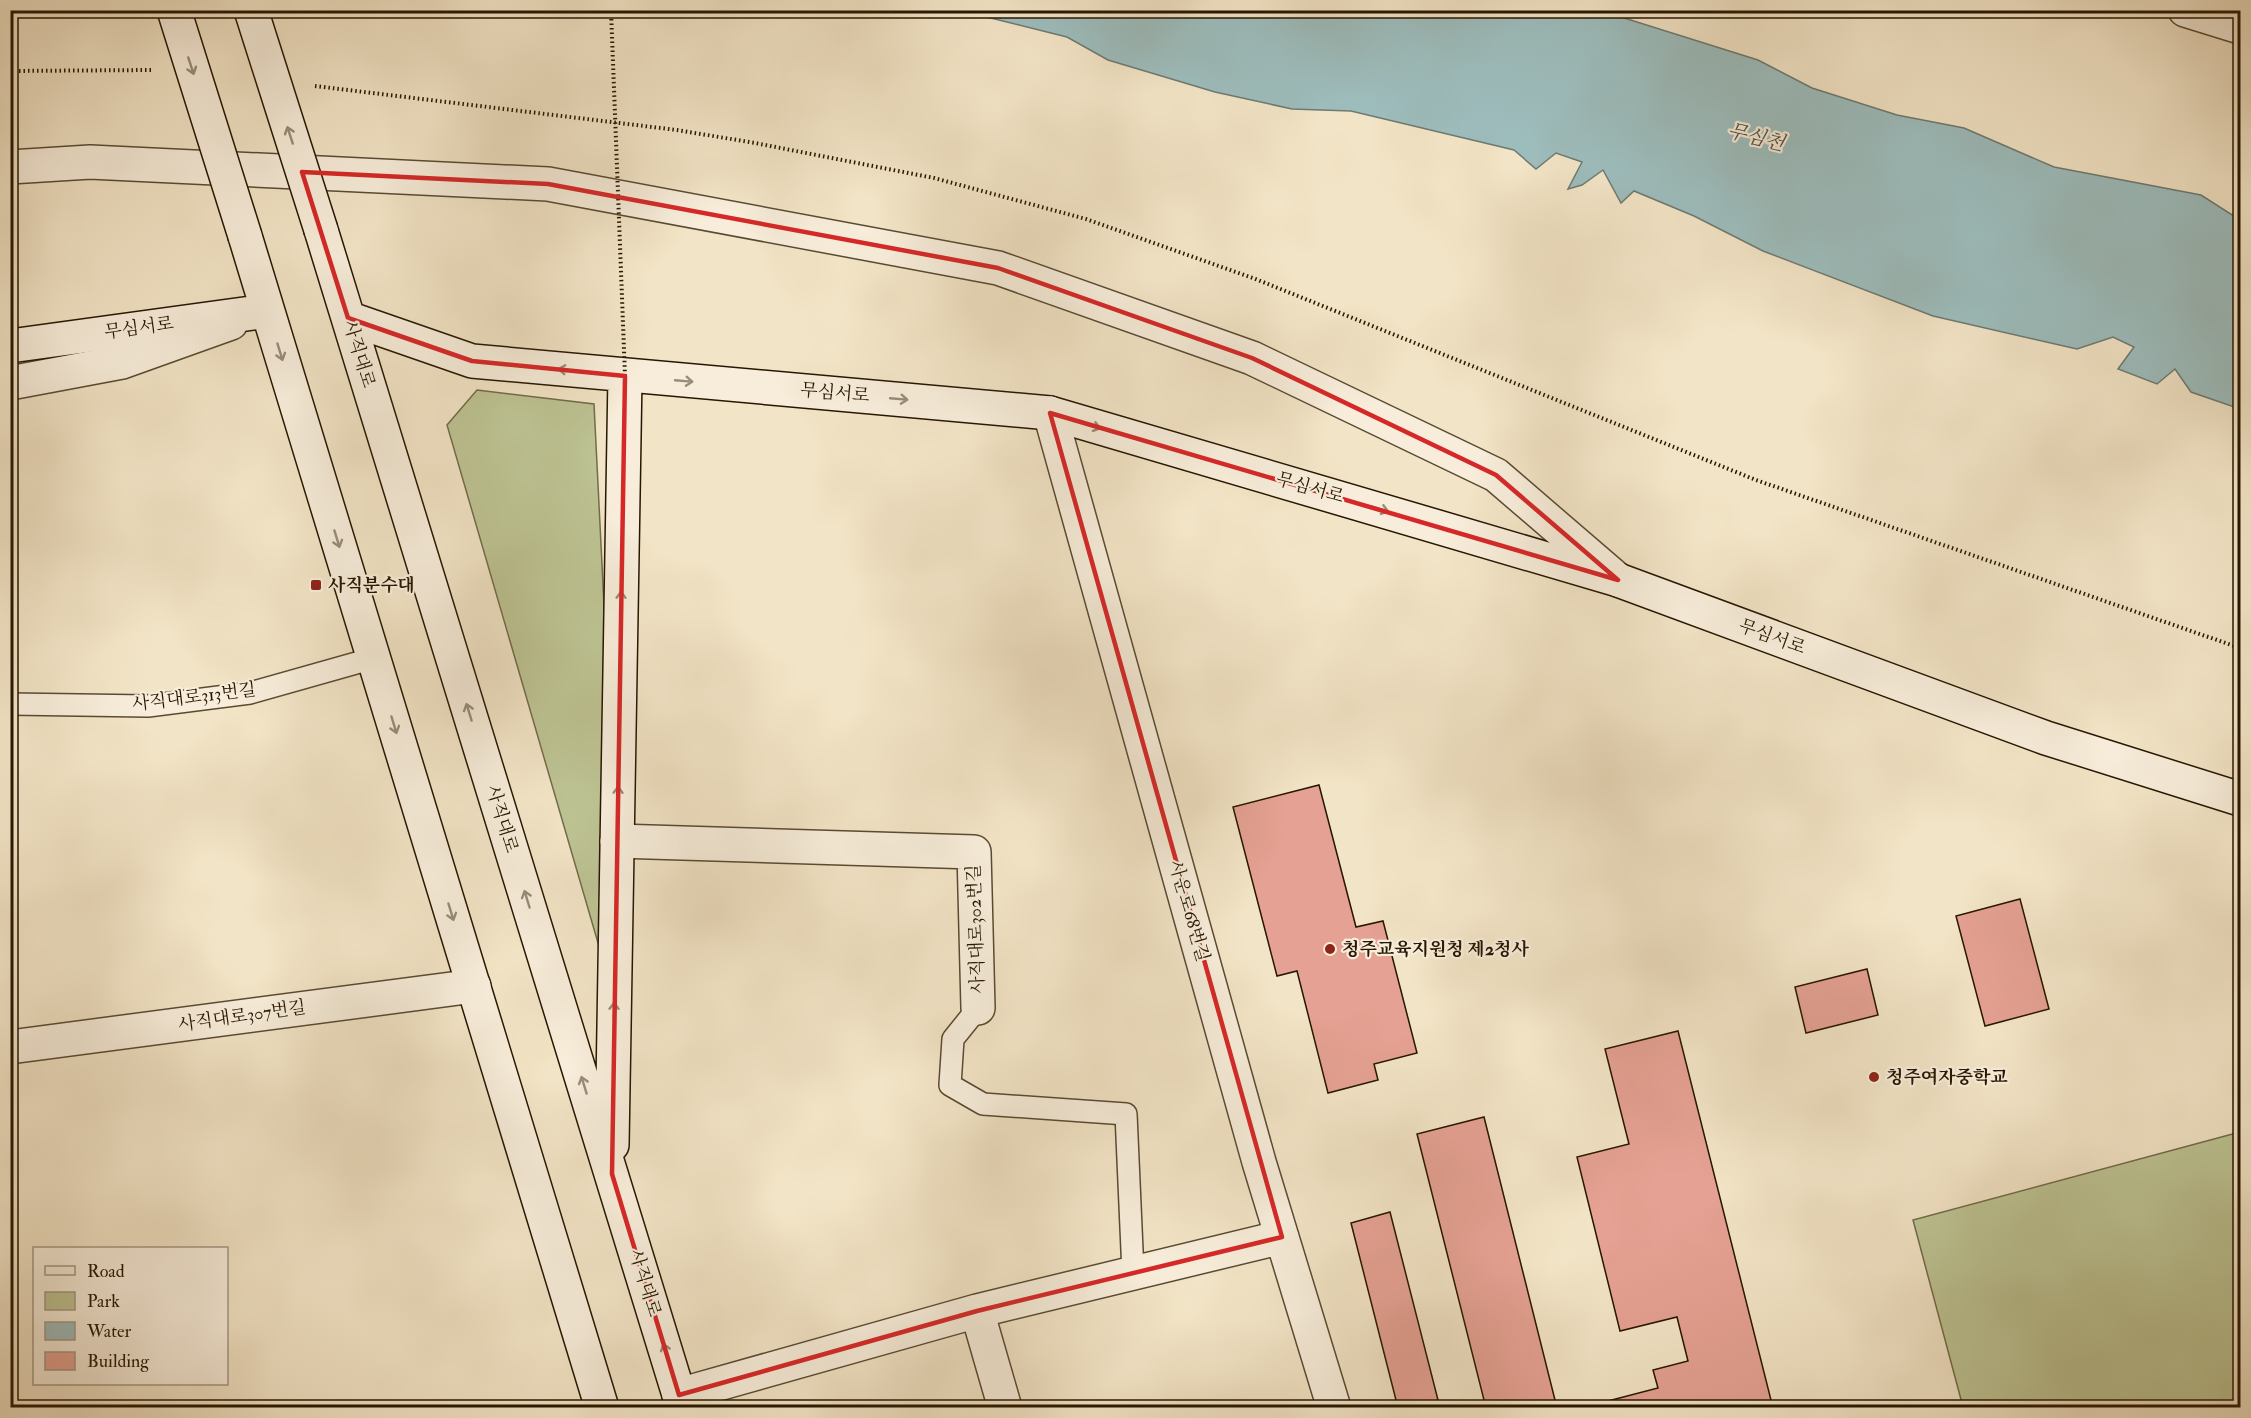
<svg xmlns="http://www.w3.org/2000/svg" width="2251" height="1418" viewBox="0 0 2251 1418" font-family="'IM FELL Double Pica','Noto Serif KR',serif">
<rect width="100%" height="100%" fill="#f2e4c6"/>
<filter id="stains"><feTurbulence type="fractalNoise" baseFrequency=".00333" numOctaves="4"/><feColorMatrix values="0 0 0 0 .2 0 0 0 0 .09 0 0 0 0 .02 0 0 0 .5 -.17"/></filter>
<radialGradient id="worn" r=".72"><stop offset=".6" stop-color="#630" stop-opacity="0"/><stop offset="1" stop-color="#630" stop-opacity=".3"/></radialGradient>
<path fill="#bdc393" stroke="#726c4a" stroke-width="1.5" d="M477,390L594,404L614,806L603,960L447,425Z
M2240,1132V1407H1963L1913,1220Z"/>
<path fill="#9dbdbd" stroke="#6e7a72" stroke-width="1.5" d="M984,11H1602L1758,60L1812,88L1897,115L1964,128L2054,167L2201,195L2240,220V409L2191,392L2175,369L2157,384L2118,369L2134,347L2113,337L2077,349L1933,316L1763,251L1694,216L1634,191L1621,203L1603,170L1582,185L1568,189L1582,162L1556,153L1536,169L1514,150L1351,111L1292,109L1215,92L1108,60L1067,37L987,17Z"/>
<path fill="#e5a193" stroke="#271601" stroke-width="1.5" d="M1319,785L1356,927L1383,921L1417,1053L1374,1064L1378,1080L1328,1093L1297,971L1277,976L1233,807Z
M2020,899L2049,1009L1985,1026L1956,916Z
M1867,969L1878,1015L1806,1033L1795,987Z
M1678,1031L1773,1408H1581L1658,1388L1653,1370L1688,1361L1677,1317L1620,1331L1577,1157L1629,1144L1605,1049Z
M1484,1117L1557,1408H1486L1417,1134Z
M1390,1212L1438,1400L1409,1408H1398L1351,1223Z"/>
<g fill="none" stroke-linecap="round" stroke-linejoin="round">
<defs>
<path id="lane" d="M10,704L148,706L250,693L374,658
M978,1008L953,1039L950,1085L983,1104L1126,1114L1133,1273"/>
<path id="street" d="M2185,10L2240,27
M10,167L90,162L548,184L998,268L1252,358L1496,475L1618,580
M10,383L122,362L231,323
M1050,413L1259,1162L1334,1408
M617,841L974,852L978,1008
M10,1047L474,986
M977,1311L1005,1408
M679,1395L977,1311L1282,1237"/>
<path id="secondary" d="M321,230L683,1408
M245,236L602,1408
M348,318L472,361L1050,413L1618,580L2046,738L2240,799
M10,346L267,311
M612,1145L625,376"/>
</defs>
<use href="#lane" stroke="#5a4a32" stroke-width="24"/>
<use href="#street" stroke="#5a4a32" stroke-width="36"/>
<use href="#secondary" stroke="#271601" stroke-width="36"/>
<path stroke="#271601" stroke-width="4" stroke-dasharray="1.5 3" stroke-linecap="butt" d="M10,71L153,70
M315,86L677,130L755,143L934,178L1086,219L1253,278L1756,480L2240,648"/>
<use href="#lane" stroke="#f7edda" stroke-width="21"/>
<use href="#street" stroke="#f7edda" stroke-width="33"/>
<use href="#secondary" stroke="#f7edda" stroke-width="33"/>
<defs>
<path id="secondary-bridge" d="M174,10L245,236
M251,10L321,230"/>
</defs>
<use href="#secondary-bridge" stroke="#271601" stroke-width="36" stroke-linecap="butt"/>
<path stroke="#271601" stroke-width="4" stroke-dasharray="1.5 3" stroke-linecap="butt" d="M611,10L625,376"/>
<use href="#secondary-bridge" stroke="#f7edda" stroke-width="33"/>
</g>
<defs><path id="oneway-shaft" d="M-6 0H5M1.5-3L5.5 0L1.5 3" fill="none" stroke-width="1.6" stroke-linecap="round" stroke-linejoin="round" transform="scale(1.5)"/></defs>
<g stroke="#998c78">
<use href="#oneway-shaft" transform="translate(191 66) rotate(72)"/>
<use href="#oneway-shaft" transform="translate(290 135) rotate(-108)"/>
<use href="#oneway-shaft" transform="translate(280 352) rotate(73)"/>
<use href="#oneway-shaft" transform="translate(567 370) rotate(-174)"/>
<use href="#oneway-shaft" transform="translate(684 381) rotate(5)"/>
<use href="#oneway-shaft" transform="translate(899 399) rotate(5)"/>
<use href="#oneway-shaft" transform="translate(1092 426) rotate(16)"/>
<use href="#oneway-shaft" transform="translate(1380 509) rotate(16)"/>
<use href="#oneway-shaft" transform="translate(337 539) rotate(73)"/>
<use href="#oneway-shaft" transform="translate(621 600) rotate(-89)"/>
<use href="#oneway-shaft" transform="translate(469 712) rotate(-107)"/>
<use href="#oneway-shaft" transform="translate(394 725) rotate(73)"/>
<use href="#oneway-shaft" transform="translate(618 795) rotate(-89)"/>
<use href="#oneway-shaft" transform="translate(527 899) rotate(-107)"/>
<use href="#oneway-shaft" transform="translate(451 912) rotate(73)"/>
<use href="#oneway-shaft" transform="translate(614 1011) rotate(-89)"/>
<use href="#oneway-shaft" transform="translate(584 1085) rotate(-107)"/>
<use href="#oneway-shaft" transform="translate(666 1352) rotate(-107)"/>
</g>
<path fill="none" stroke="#d62828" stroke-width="4.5" stroke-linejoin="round" d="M302,172L548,184L998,268L1252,358L1496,475L1618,580L1050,413L1282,1237L977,1311L679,1395L612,1174L625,376L472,361L348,318Z"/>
<g fill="#8f2418" stroke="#f7edda" stroke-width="2">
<rect x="310" y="579" width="12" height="12" rx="3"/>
<circle cx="1330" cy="949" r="6"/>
<circle cx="1874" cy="1077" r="6"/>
</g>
<g text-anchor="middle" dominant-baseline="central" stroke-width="4.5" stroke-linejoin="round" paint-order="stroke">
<g font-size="18" fill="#271601" stroke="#f7edda">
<text transform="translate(139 328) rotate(-8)">무심서로</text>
<text transform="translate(359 354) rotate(73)">사직대로</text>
<text transform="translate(835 393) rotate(5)">무심서로</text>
<text transform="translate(1310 488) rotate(16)">무심서로</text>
<text transform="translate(1772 637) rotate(20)">무심서로</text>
<text transform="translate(194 697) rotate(-7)">사직대로313번길</text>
<text transform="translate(502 819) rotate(73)">사직대로</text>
<text transform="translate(1189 911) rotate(74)">사운로68번길</text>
<text transform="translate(976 929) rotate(-92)">사직대로302번길</text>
<text transform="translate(242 1016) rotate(-8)">사직대로307번길</text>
<text transform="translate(645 1283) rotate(73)">사직대로</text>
</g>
<g font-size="18" font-weight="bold" fill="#271601" stroke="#f7edda" text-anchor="start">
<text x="328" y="585">사직분수대</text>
<text x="1342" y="949">청주교육지원청 제2청사</text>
<text x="1886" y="1077">청주여자중학교</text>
</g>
<g font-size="20" font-style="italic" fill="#505043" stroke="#f7edda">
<text transform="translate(1756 137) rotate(14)">무심천</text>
</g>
</g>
<rect width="2251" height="1418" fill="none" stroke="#f2e4c6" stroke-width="36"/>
<rect x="12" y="12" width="2227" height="1394" fill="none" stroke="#271601" stroke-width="3"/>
<rect x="18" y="18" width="2215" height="1382" fill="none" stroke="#271601" stroke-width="1.5"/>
<rect x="33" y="1247" width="195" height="138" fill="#f7edda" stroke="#a49783" stroke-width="1.5"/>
<rect x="45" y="1266" width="30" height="9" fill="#f7edda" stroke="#a49783" stroke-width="1.5"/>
<text x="87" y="1277" font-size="18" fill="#271601">Road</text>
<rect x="45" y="1292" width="30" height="18" fill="#bdc393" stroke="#a49783" stroke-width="1.5"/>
<text x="87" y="1307" font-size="18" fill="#271601">Park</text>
<rect x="45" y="1322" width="30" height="18" fill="#9dbdbd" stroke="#a49783" stroke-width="1.5"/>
<text x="87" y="1337" font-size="18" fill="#271601">Water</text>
<rect x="45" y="1352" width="30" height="18" fill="#e5a193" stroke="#a49783" stroke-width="1.5"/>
<text x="87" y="1367" font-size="18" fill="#271601">Building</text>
<rect width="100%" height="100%" filter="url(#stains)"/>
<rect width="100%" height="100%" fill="url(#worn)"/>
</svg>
